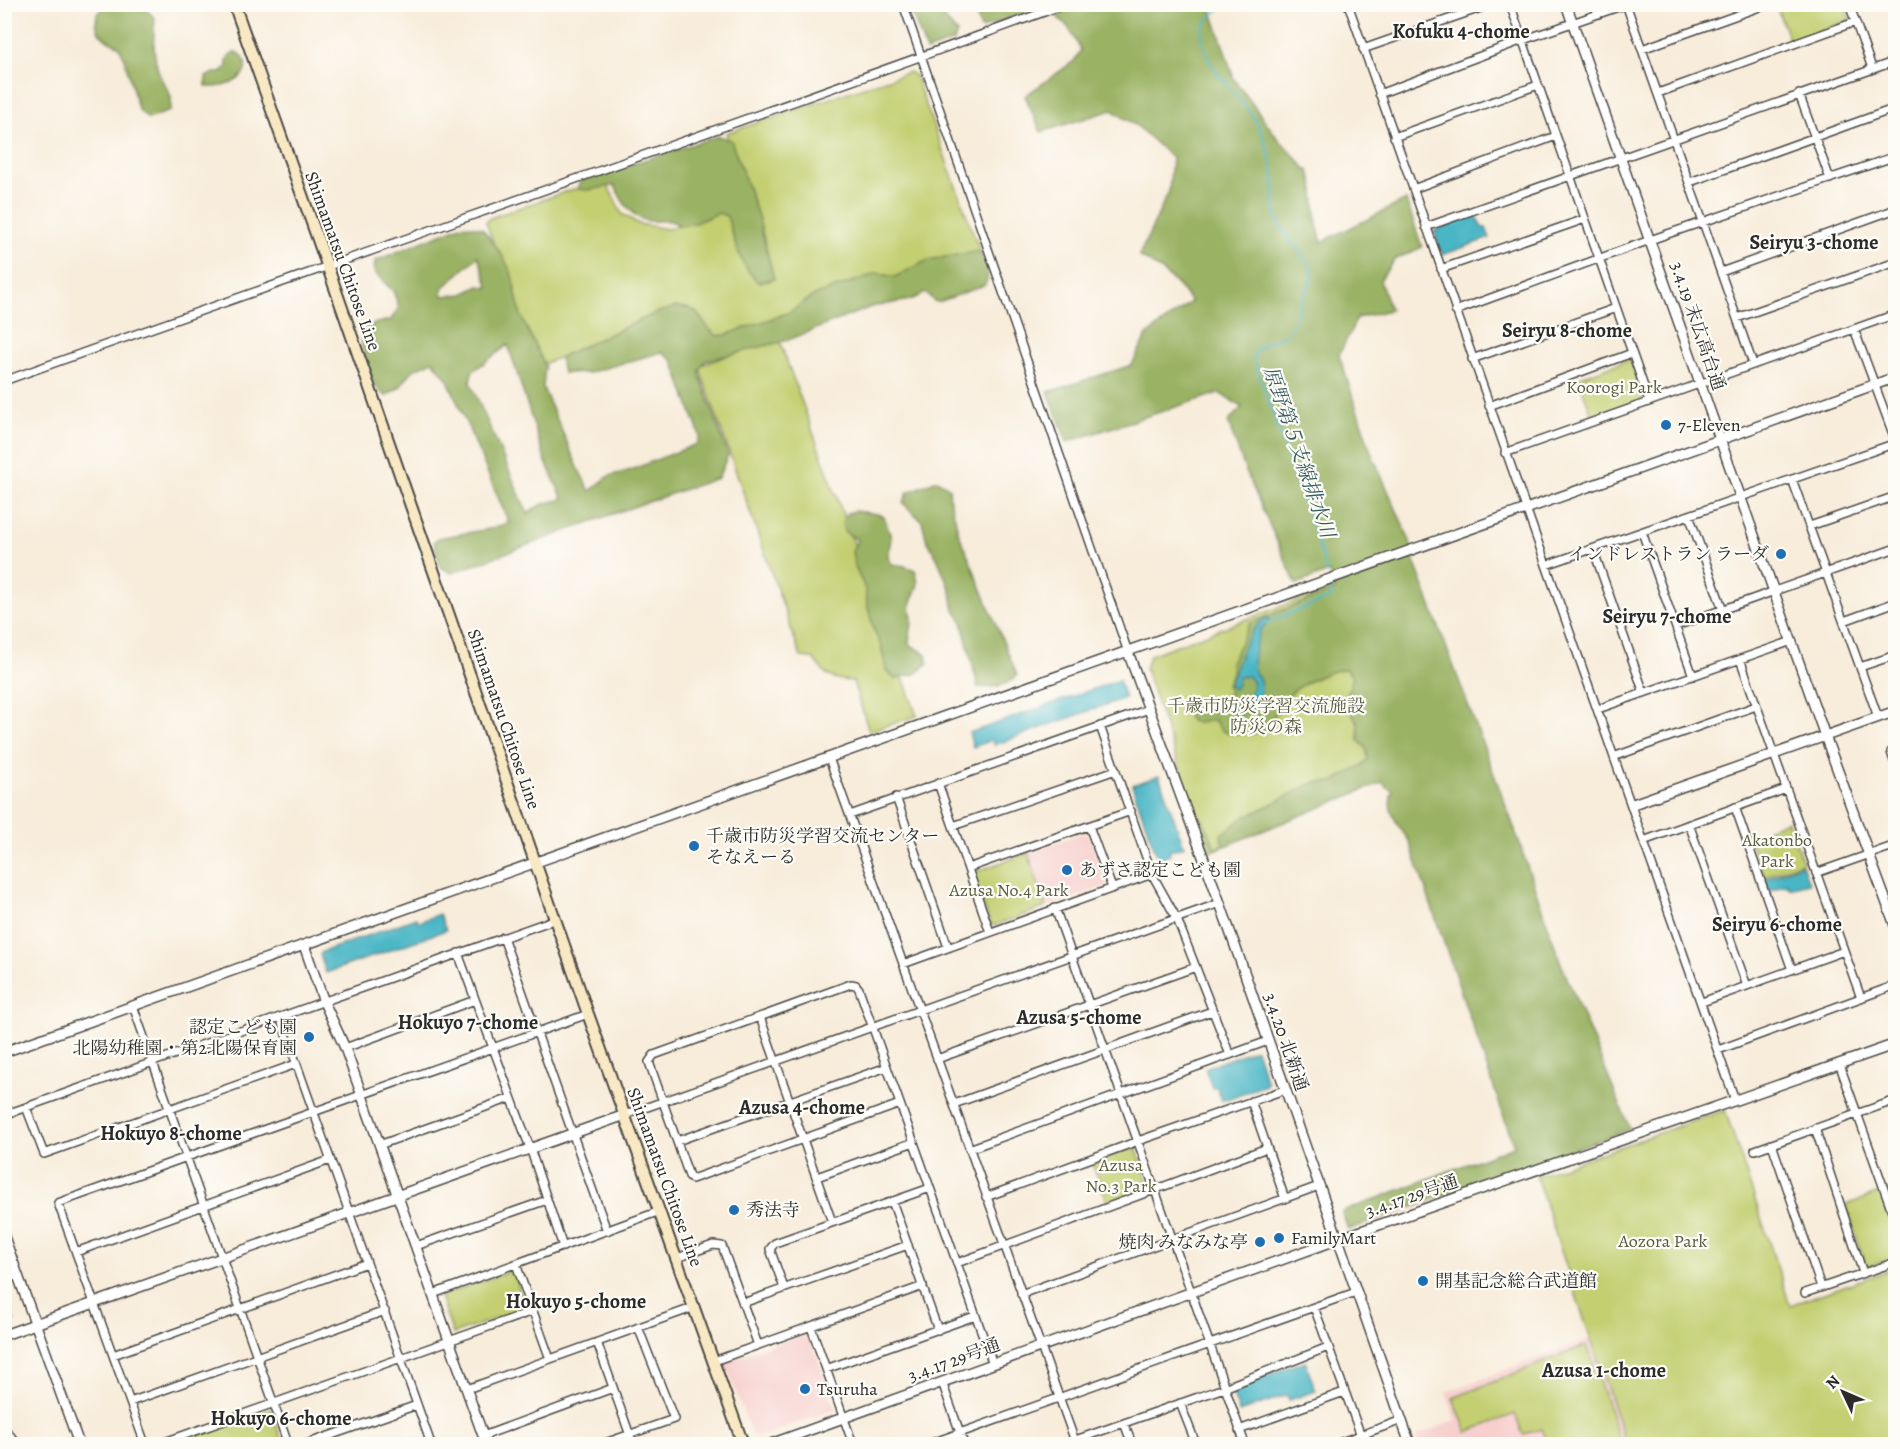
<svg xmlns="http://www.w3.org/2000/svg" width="1900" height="1449" viewBox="0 0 1900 1449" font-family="Alegreya,'Noto Serif JP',serif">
<rect width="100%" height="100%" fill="#fdfcf7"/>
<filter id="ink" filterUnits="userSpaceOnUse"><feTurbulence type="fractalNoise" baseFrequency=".0167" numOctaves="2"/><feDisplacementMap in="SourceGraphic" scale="12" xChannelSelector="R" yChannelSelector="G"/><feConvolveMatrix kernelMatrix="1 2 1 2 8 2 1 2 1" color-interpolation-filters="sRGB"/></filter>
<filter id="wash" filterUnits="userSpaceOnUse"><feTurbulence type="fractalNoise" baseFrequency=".008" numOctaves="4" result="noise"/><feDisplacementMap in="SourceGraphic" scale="24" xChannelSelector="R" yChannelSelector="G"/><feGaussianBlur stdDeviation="1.35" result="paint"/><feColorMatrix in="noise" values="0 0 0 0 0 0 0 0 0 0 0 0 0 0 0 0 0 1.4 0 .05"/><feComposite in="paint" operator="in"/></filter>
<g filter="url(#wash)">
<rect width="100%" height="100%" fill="#f8ecda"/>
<path fill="#f7d0ce" d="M1083,833L1089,835L1107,886L1046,907L1028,853Z
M805,1333L810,1335L835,1409L759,1437L751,1433L725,1362Z
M1591,1338L1626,1444H1419L1416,1436L1456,1420L1446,1392Z"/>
<path fill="#c3cf71" stroke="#777d4e" stroke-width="1.5" d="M1781,5H1845L1850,20L1790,42L1776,6Z
M909,72L915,76L980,251L721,340L675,311L538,366L486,222L490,218L571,190L606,182L622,214L639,224L668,229L716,210L726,212L758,282L770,281L726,133Z
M778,337L917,716L869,731L853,681C830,680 826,676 813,658L801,657L699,366Z
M1630,359L1643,399L1593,418L1578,378Z
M1334,587L1382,773L1209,852L1145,668L1150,655Z
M1788,821L1803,862L1763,877L1750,840L1766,833V829Z
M1028,853L1046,907L993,926L990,923L972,876L975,872Z
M1725,1110L1790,1305L1895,1268V1444H1626L1536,1176Z
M1136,1147L1150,1188L1108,1203L1092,1163Z
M1882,1192L1895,1233V1258L1866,1267L1846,1205Z
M513,1270L526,1308L453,1334L440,1296Z
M1587,1345L1621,1444H1548L1542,1429L1523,1434L1515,1414L1467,1432L1453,1398Z
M271,1409L283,1444H202L198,1434Z"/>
<path fill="#9ab263" stroke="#626e47" stroke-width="1.5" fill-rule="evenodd" d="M133,5L143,7L155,18C153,36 153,58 160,76C167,92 174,92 170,111L148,119L138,109L124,57L119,46L106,39L99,32L96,23L97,14L107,6Z
M909,5H933L957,33L954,41L926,51Z
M1006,5V4L1045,5L981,29L976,15Z
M1045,5H1210L1234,79L1276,136L1309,172L1313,182L1317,225L1322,242L1406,200L1422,247L1394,260L1380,280L1390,310L1357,318L1339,355L1371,452L1410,541L1414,561L1512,822L1560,961L1630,1129L1348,1230L1342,1212L1514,1146L1409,841C1398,824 1384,810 1393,790L1385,786L1383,782L1208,853L1196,818L1200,817L1203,820L1216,849L1223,844L1221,835L1247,815H1250L1315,782H1333L1361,766L1368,759L1366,748L1359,741L1358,723L1352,714L1353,710L1345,699L1353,678L1346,669C1338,669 1331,672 1323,675C1292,687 1281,700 1267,730C1256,733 1233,737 1223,731C1219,728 1217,724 1214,720L1198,723L1190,721L1186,714L1205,702L1212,708H1216L1222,697L1230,693L1227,685L1232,672L1231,663L1250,623L1335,590L1329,572L1296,584L1246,472L1228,422L1242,407L1219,393L1067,442L1048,392L1132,365L1147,335L1191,302C1178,282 1160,268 1139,256L1169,191L1172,158L1137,126L1112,110L1041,132L1025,96L1074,61L1081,50L1068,27Z
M235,52C245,54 249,67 242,75C236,84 216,89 206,86V77L214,73H221L227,67C226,58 228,56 235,52Z
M718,136L731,140L734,148L758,216L774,279L758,282C739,265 734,239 727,216L718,213L695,223L681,226C667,217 665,222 649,221C632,219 620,199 615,185L589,190L578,189L579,183L582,180Z
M463,225L482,228L502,255L511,272L521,316L545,366L543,388L580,472L590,491L609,476L628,471L697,444L700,436L673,361L662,352L588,373H563L560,359L566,354L656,313L676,307L688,308L696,312L709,329L717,336L725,335L790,312L813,296L877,273L895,277L928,260L980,251C985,262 992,273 985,285L939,302L934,301L926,293L910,300L871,307L788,340L705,361L699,372L728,455L718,478L601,518L452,573L440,567L434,542L438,538L489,529L509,523L448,380L433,361L413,370L400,387L386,396C374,389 372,378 368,365C357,334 356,326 391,320L399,307L393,291L374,272L375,261ZM478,256L489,288L479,286L463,294L443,296L442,289ZM508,345L545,460L563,499C550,502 539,503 528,514L470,382L472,372Z
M937,480L950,488C947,502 956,514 957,529L1017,675C1008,686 992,688 978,687L962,622L953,606L951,591L937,558L926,538L922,521L903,503L908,492Z
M855,511L878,514L884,517L891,537L888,557L892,564L905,566L915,570C921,591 916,586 911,602C909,608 912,614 912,621C912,628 909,636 909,644L926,654L928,664L915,674L895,679L886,670L881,645L875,633L867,604L865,589L855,566L852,552L857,540L844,531L842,522L847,513Z"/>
<path fill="#49b6c5" stroke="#3a7078" stroke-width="1.5" d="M1476,214L1482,228H1486L1490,238L1442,255L1434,231Z
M1268,618L1270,619L1265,626L1262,627C1257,639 1251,656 1254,669C1254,673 1259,677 1260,681C1265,698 1251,713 1236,714L1233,712L1234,708C1248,703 1250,698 1253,683L1248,676L1238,677L1237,684L1234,689L1229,686C1237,667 1247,624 1268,618Z
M1119,680L1125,698L994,745L992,740L973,747L969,733Z
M1159,776L1184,846L1169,851L1170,855L1158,859L1132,785Z
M1802,864L1809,883L1790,888L1787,884L1769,891L1765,879Z
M439,914L446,930L326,973L320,955L322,952L416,918L419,922Z
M1256,1049L1267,1083L1266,1085L1221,1101L1217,1087L1212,1088L1205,1068Z
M9,1303L14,1321L12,1324L5,1326V1304Z
M1305,1361L1316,1391L1289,1400L1287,1395L1239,1412L1231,1388Z"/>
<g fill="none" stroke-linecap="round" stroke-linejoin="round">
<path stroke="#49b6c5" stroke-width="2" d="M1225,4C1215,13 1200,22 1202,37C1206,72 1239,93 1256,121C1265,137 1272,161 1274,179C1275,188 1273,197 1274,206C1278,232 1299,248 1312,269C1313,282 1307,288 1302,299C1297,311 1297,324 1286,333C1275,341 1259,342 1253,357L1314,532L1327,573
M1266,623L1327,599L1332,595L1330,586"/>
</g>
</g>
<g filter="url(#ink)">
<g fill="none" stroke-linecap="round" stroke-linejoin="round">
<defs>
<path id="minor" d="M903,4L1128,652
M1348,4C1477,370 1609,734 1735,1100
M1510,4L1649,401
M1626,4L1753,364
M1849,4L1872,68
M1363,49L1492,4
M1642,49L1768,4
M1658,93L1855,22
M1379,94L1523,40L1627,4
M1799,94L1830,179
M1394,137L1538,85
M1690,182L1896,108
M1413,189L1556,136
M1426,227L1896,61
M1441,269L1585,219
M1721,272L1896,209
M1455,311L1650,240L1896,156
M1737,318L1896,262
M1854,329L1896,442
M1472,359L1616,308
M4,381C358,254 713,133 1066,4
M1489,406L1632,353
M1505,453L1896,314
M1792,479L1878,717
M1689,515L1723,610
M1810,526L1896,496
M1642,532L1693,676
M1593,549L1644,693
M1546,565L1896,443
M1844,621L1896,602
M1676,626L1896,548
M1740,659L1861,998
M1860,667L1896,655
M1598,709L1792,641
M1100,726L1152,874L1177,919L1230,1055
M1896,751L1891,752L1896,766
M1616,756L1756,706
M829,758L1076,1444
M938,783L990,932
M896,797L948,947
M1735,807L1792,970
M850,815L1149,709
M1689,824L1747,986
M953,826L1116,770
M1089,826L1112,888
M1646,840L1786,789
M968,868L1131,811
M1816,873L1896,845
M1055,908L1245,1444
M503,937L607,1231
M458,953L530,1148L563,1247
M903,964L1152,874
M1702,1002L1844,951
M133,1006L288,1444
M280,1017L431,1444
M760,1017L832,1222
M345,1048L475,1000
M1718,1050L1896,985
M937,1059L1196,967
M1839,1063L1896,1222
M1251,1101L1285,1199
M900,1104L692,1179L689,1176L649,1062L654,1055L851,984L856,985L859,989L993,1364
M954,1104L1212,1011
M26,1107L44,1154L296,1064
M4,1115L556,919
M625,1115L1220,903
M1815,1128L1863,1273
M677,1141L887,1067
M1772,1144L1821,1287
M379,1145L511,1098
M969,1149L1268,1041
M1755,1150L1896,1100
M817,1177L914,1142
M986,1197L1138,1141L1284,1090
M892,1201L938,1330
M416,1246L547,1200
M76,1252L330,1160
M677,1258L713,1245L722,1246L758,1345
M957,1263L1267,1148
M516,1264L550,1359
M4,1280L18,1275
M784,1288L770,1249L775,1243L930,1188
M1805,1293L1896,1262
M433,1294L660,1211
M1021,1294L1319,1186
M743,1303L908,1245
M1314,1307L1364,1444
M811,1327L853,1444
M597,1342L633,1444
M113,1355L367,1263
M714,1361L923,1286
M826,1369L975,1316
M942,1382L964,1444
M467,1389L695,1307
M130,1402L385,1311
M1180,1403L1196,1444
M1124,1423L1132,1444
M4,1428L17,1444
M1239,1430L1344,1392
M483,1436L613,1388
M145,1444L58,1203L588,1014
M159,1444L533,1311
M306,1444L417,1405
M602,1444L674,1419L638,1327
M929,1444L1356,1292
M1064,1444L1224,1388L1328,1347
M1336,1444L1402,1420"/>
<path id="tertiary" d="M1566,4L1825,736L1896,928
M1128,652L1220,903L1410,1444
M1633,804L1896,711
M304,945L324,1002L345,1048L486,1444
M4,1052L1896,377
M4,1237L79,1444
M4,1335L625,1115
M771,1444L1350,1235L1896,1044"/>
<path id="secondary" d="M234,4L327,265L588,1014L743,1444"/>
</defs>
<use href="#minor" stroke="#4a4845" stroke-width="10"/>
<use href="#tertiary" stroke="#4a4845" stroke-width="12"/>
<use href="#secondary" stroke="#4a4845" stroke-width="14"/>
<use href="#minor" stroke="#fff" stroke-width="7"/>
<use href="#tertiary" stroke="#fff" stroke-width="9"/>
<use href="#secondary" stroke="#f8e8c3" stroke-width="10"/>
</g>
</g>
<g fill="#1f6fb2" stroke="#fdfcf7" stroke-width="2">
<circle cx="1666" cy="425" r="6"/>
<circle cx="1781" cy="554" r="6"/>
<circle cx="694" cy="846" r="6"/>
<circle cx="1067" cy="870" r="6"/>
<circle cx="309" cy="1037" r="6"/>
<circle cx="734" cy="1210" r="6"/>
<circle cx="1279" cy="1238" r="6"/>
<circle cx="1260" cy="1242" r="6"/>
<circle cx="1423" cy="1281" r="6"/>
<circle cx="805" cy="1389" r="6"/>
</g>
<g text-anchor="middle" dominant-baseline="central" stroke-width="4.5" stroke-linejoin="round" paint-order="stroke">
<g font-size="18" fill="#2b2b2b" stroke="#fdfcf7">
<text transform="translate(343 261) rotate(70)">Shimamatsu Chitose Line</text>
<text transform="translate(1698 326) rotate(71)">3.4.19 末広高台通</text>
<text transform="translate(504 719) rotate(71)">Shimamatsu Chitose Line</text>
<text transform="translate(1286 1042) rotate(71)">3.4.20 北新通</text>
<text transform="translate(665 1177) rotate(70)">Shimamatsu Chitose Line</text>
<text transform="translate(1412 1196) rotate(-19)">3.4.17 29号通</text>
<text transform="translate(954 1360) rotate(-20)">3.4.17 29号通</text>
</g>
<g font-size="18" fill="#595c40" stroke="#fdfcf7">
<text x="1614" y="387">Koorogi Park</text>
<text x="1266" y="706">千歳市防災学習交流施設<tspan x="1266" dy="21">防災の森</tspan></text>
<text x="1777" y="840">Akatonbo<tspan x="1777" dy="21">Park</tspan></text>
<text x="1009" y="890">Azusa No.4 Park</text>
<text x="1121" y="1165">Azusa<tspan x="1121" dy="21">No.3 Park</tspan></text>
<text x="1663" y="1241">Aozora Park</text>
</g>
<g font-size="18" fill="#2b2b2b" stroke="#fdfcf7" text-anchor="start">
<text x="1678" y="425">7-Eleven</text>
<text x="1769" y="554" text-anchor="end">インドレストラン ラーダ</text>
<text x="706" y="836">千歳市防災学習交流センター<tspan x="706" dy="21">そなえーる</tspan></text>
<text x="1079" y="870">あずさ認定こども園</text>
<text x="297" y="1027" text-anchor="end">認定こども園<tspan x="297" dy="21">北陽幼稚園・第2北陽保育園</tspan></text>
<text x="746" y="1210">秀法寺</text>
<text x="1291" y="1238">FamilyMart</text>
<text x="1248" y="1242" text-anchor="end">焼肉 みなみな亭</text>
<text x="1435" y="1281">開基記念総合武道館</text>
<text x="817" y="1389">Tsuruha</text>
</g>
<g font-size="20" font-weight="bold" fill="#2b2b2b" stroke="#fdfcf7">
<text x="1461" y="31">Kofuku 4-chome</text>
<text x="1814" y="242">Seiryu 3-chome</text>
<text x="1567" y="330">Seiryu 8-chome</text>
<text x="1667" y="616">Seiryu 7-chome</text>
<text x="1777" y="924">Seiryu 6-chome</text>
<text x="1079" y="1017">Azusa 5-chome</text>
<text x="468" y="1022">Hokuyo 7-chome</text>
<text x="802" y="1107">Azusa 4-chome</text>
<text x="171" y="1133">Hokuyo 8-chome</text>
<text x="576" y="1301">Hokuyo 5-chome</text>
<text x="1604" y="1370">Azusa 1-chome</text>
<text x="281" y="1418">Hokuyo 6-chome</text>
</g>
<g font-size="20" font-style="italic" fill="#365c61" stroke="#fdfcf7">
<text transform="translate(1299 452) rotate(71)">原野第５支線排水川</text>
</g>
</g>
<rect width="1900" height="1449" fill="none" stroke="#fdfcf7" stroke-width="24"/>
<g transform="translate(1843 1392) rotate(314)" stroke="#fdfcf7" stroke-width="4.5" paint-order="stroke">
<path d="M0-4.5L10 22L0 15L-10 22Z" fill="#2b2b2b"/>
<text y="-9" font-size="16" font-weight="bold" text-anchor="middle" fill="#2b2b2b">N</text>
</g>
</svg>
